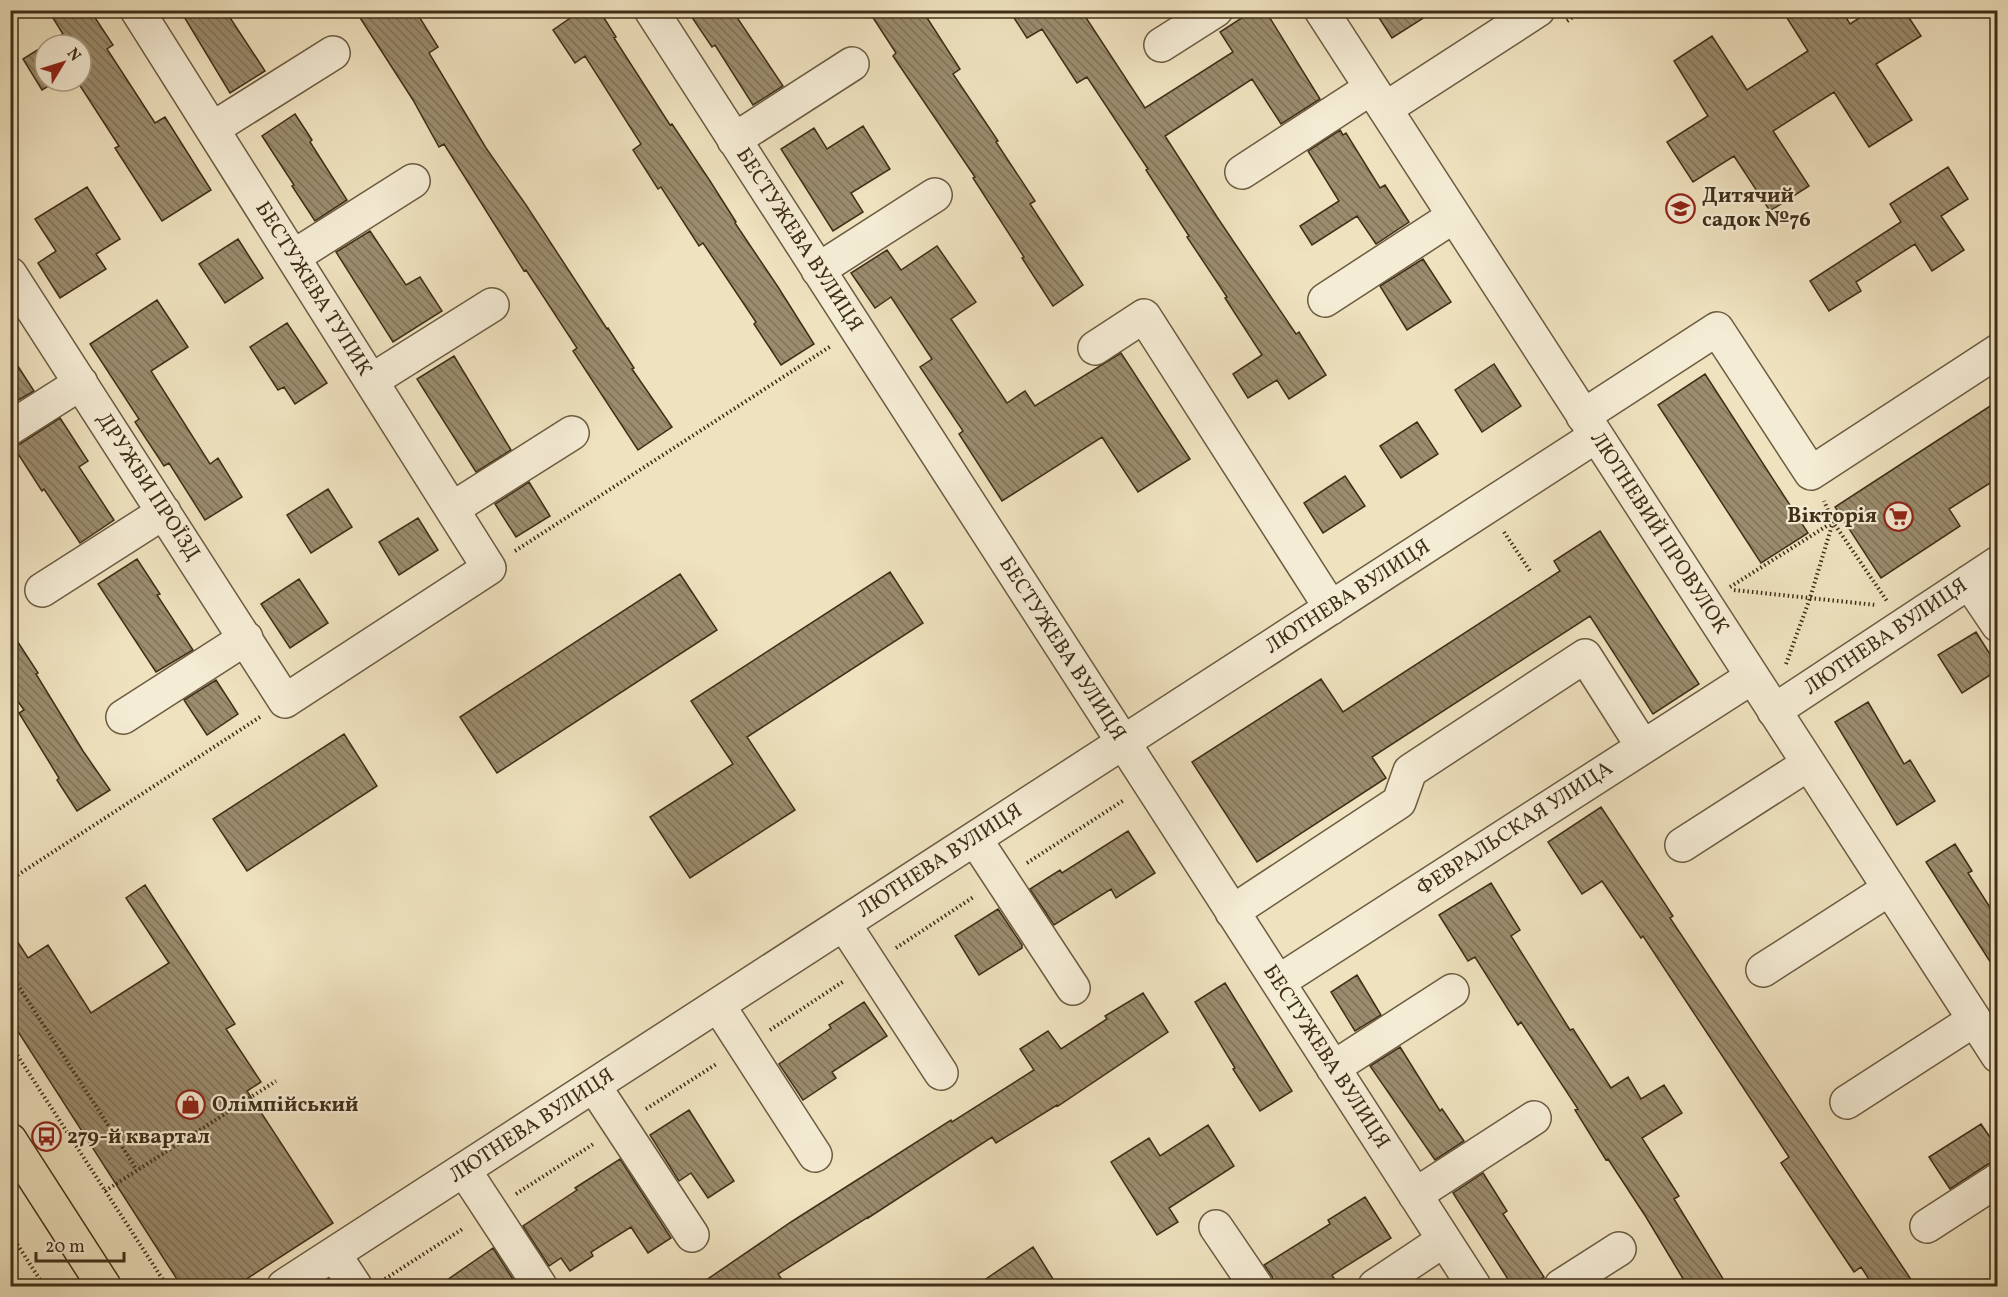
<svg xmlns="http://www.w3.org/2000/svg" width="2008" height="1297" viewBox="0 0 2008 1297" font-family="Vollkorn,serif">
<defs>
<pattern id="building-back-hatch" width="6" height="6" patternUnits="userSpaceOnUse" patternTransform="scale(1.5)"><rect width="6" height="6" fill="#9b8c6e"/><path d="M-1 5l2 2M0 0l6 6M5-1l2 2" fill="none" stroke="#807359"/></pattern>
</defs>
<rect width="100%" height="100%" fill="#efe2bf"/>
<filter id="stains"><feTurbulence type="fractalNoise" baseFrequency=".00333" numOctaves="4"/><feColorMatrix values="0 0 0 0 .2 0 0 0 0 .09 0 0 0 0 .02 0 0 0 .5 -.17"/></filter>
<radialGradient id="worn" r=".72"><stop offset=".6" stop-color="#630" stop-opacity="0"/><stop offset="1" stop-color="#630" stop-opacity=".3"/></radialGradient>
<path fill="url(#building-back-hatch)" stroke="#3f2e17" stroke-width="1.5" d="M48,10H90L113,45L107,49L155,123L165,117L211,190L162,221L115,148L119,146L77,81H81V45H45V81H57L42,90L23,59L63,34Z
M180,10H225L265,71L230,93Z
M355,10H415L438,47L429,53L486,148L526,205L607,329L608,328L634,368L632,369L672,427L638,450L573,351L577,348L526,270L524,271L444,144L439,147L413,100Z
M582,10H599L616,37L614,38L670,125L672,124L710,181L736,222L735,223L778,287L814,344L781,365L754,324L756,322L703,243L699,246L661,187L658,189L633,150L641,144L585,56L575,63L553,30Z
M687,10H732L783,86L753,105L715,45L712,47Z
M868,10H922L960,69L953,74L998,141L996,142L1035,201L1030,204L1083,285L1053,306L1022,258L1024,257L973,178L975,177L893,56L896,53Z
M1009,10H1081L1145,108L1233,52L1220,32L1254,10H1265L1320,99L1281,124L1252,79L1165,136L1217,217L1296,334L1299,332L1326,375L1289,399L1277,380L1248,398L1233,374L1262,355L1225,298L1227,297L1187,237L1189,236L1146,170L1148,169L1087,77L1077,83L1042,29L1027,38Z
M1374,10H1436L1392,38Z
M1782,10H1842L1850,24L1872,10H1904L1921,36L1876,64L1912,120L1869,147L1834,92L1773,131L1809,186L1770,211L1734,156L1693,182L1667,142L1708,116L1674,61L1712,36L1747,90L1808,51Z
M295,114L312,140L310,142L347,200L315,221L292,186L294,185L262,136Z
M863,126L890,169L851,193L863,212L833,231L781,149L814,128L827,149Z
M1340,130L1343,135L1346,133L1380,188L1385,185L1409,222L1376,244L1357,216L1312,245L1300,226L1339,201L1308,151Z
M1948,167L1968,199L1941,216L1964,250L1932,271L1915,244L1856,282L1861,291L1829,311L1810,281L1901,222L1890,204Z
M87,187L120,239L96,254L106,269L60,298L38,263L56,251L35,219Z
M370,231L406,285L420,277L442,311L393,342L336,252Z
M238,239L263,278L225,303L199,264Z
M937,246L976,302L951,319L1007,403L1025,391L1035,406L1121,353L1190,459L1138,492L1102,437L1002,501L959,434L963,431L920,367L932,359L891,297L875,308L851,273L887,250L901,270Z
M1423,259L1451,302L1407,330L1380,286Z
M157,300L188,347L151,371L210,464L218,458L242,497L205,520L169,463L164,466L135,422L139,419L90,344Z
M287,323L327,383L295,404L284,387L278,390L250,347Z
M10,354L34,391L10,405Z
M454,356L511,450L476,472L417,379Z
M1494,364L1521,406L1482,432L1455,390Z
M1705,374L1808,533L1761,563L1658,405Z
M1998,401V478L1949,509L1960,526L1881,578L1835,507Z
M60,418L88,461L79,467L114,520L80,543L44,489L42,491L13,446L20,444Z
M1417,422L1438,454L1401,478L1380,446Z
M1345,476L1365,506L1323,533L1304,503Z
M529,482L550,516L516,537L495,504Z
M328,489L352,527L311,553L287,515Z
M418,518L438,550L399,575L379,542Z
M1600,531L1699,684L1653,714L1590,616L1372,757L1386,778L1257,862L1192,762L1321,679L1343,712L1560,571L1554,561Z
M137,559L160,594L157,595L193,650L156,672L98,584Z
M890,572L923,623L747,737L795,810L690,878L650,817L733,764L691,701Z
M680,574L717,630L497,773L460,717Z
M299,579L328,623L290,648L261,604Z
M10,630L38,673L36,674L83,751L110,790L77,811L57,780L59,778L19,713L24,710L10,690Z
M1976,632L1998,667V670L1962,693L1938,655Z
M216,680L238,714L207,735L184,700Z
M1868,702L1904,764L1910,760L1935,801L1897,825L1835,722Z
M344,734L377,786L247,871L213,819Z
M1601,807L1673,916L1670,918L1916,1287H1874L1861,1267L1854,1272L1781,1163L1789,1157L1643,936L1641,938L1602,881L1582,894L1548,842Z
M1128,831L1155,873L1116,898L1111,889L1054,925L1030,889L1060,870L1062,873Z
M1955,844L1972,871L1968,873L1998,920V974L1926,862Z
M1491,883L1520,930L1511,936L1570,1030L1573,1029L1611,1088L1628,1077L1641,1099L1664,1085L1682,1113L1642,1138L1679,1196L1674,1199L1728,1287H1688L1646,1217L1608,1159L1606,1160L1575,1110L1578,1109L1521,1022L1518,1025L1475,957L1468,961L1439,915Z
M145,885L235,1024L226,1029L261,1082L247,1091L333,1223L234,1287H182L10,1019V930L28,958L48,945L91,1013L169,963L126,898Z
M998,909L1022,945V948L979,975L955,936Z
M1357,975L1381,1015L1355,1031L1331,992Z
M1225,983L1292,1091L1260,1111L1233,1069L1235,1068L1195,1002Z
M1143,993L1168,1032L1058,1106L1057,1105L996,1143L992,1137L868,1218V1217L778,1274L787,1287H696L791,1222L951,1120L952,1122L1034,1070L1020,1049L1048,1031L1061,1049L1107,1019L1105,1016Z
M864,1002L887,1036L832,1072L836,1078L803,1100L779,1064L831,1028L829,1025Z
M1400,1047L1440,1111L1442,1109L1464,1141L1435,1160L1370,1066Z
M689,1110L734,1181L708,1198L691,1173L679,1181L650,1135Z
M1981,1124L1998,1149V1161L1988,1164L1950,1189L1929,1157Z
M1208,1125L1234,1166L1169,1208L1178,1222L1157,1235L1111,1162L1149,1138L1160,1156Z
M620,1159L671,1238L648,1253L631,1227L591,1252L593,1256L570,1271L561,1258L549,1266L523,1226L577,1190L575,1188Z
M1483,1173L1507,1211L1503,1214L1544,1277L1529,1287H1513L1453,1193Z
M1365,1197L1391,1238L1332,1275L1339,1287H1274L1272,1276L1264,1265L1330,1224L1328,1220Z
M1033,1247L1058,1287H974Z
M493,1248L518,1287H437Z"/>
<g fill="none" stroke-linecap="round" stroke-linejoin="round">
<defs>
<path id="minor" d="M651,10L1474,1286
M1321,10L1998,1056
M1161,45L1216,10
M1385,109L1538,10
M212,129L333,53
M734,140L852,64
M1242,172L1371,88
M293,257L413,181
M818,270L935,195
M10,274L285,701L489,568L137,10
M1325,300L1454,216
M1095,348L1144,316L1331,608
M371,381L492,305
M1583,416L1717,329L1811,473L1998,351
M10,428L81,383
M452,509L572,433
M1969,582L1998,625
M42,590L164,512
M1774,711L1998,563
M123,717L246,638
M975,839L1073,988
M1682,845L1808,764
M1232,912L1399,802L1410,771L1585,656L1643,747
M844,924L941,1073
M1763,970L1889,889
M1278,982L1752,677
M718,1005L815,1155
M1333,1068L1452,991
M594,1086L692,1235
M1847,1102L1974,1020
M464,1170L540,1286
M1415,1195L1534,1118
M1927,1226L1998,1180
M1216,1227L1256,1286
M334,1254L355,1286
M284,1286L1596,436
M1375,1286L1444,1240
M1561,1286L1619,1249"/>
<path id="major" d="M10,1140L104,1286"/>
</defs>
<use href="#minor" stroke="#6b5b41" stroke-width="36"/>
<use href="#major" stroke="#3f2e17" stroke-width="36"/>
<path stroke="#3f2e17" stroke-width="4" stroke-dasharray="1.5 3" stroke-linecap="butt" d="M1567,21L1583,10
M1504,532L1530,571
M515,551L831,346
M1730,587L1833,522L1824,501
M1734,590L1876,605
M1786,664L1810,598L1833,522L1887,601
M1027,863L1124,800
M10,880L260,717
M896,948L975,896
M10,973L137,1170
M770,1030L844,981
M10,1044L167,1286
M646,1109L718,1063
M105,1191L276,1081
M516,1194L595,1143
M10,1233L44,1286
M385,1279L464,1228"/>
<use href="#minor" stroke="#f5ecd5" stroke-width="33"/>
<use href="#major" stroke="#efe2bf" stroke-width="33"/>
</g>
<defs>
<symbol id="school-ring" viewBox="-11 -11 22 22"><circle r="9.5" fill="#f5ecd5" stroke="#8f2418" stroke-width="1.5"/><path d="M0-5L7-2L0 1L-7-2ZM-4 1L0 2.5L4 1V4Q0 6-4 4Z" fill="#8f2418"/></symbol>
<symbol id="supermarket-ring" viewBox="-11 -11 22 22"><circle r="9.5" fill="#f5ecd5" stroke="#8f2418" stroke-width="1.5"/><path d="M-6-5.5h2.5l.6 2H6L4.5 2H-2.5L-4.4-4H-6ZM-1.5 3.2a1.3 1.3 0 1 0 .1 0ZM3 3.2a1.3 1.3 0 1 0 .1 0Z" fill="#8f2418"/></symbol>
<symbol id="shop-ring" viewBox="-11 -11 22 22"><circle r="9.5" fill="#f5ecd5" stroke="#8f2418" stroke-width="1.5"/><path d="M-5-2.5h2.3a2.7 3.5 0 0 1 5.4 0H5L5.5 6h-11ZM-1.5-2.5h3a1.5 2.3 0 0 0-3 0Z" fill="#8f2418"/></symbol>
<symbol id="bus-ring" viewBox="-11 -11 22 22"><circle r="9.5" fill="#f5ecd5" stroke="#8f2418" stroke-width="1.5"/><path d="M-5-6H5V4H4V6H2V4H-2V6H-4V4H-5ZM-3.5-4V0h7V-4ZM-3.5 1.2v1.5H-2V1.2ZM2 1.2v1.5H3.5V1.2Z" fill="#8f2418"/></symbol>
</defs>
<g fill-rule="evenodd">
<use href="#school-ring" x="1664" y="192" width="33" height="33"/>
<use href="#supermarket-ring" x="1882" y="500" width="33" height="33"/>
<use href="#shop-ring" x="174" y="1088" width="33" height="33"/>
<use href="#bus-ring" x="30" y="1120" width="33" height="33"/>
</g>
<g text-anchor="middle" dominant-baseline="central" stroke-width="4.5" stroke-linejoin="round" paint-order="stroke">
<g font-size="21" font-weight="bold" fill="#3f2e17" stroke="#f5ecd5" text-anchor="start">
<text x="1702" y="196">Дитячий<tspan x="1702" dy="24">садок №76</tspan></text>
<text x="1877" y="516" text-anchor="end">Вікторія</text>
<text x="212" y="1105">Олімпійський</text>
<text x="67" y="1137">279-й квартал</text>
</g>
<g font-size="21" fill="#3f2e17" stroke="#f5ecd5">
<text transform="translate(799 240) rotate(57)">БЕСТУЖЕВА ВУЛИЦЯ</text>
<text transform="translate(313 289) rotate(58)">БЕСТУЖЕВА ТУПИК</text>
<text transform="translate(148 487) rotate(57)">ДРУЖБИ ПРОЇЗД</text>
<text transform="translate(1659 533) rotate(57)">ЛЮТНЕВИЙ ПРОВУЛОК</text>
<text transform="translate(1348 597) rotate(-33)">ЛЮТНЕВА ВУЛИЦЯ</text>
<text transform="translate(1886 637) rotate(-34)">ЛЮТНЕВА ВУЛИЦЯ</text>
<text transform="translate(1062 649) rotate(57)">БЕСТУЖЕВА ВУЛИЦЯ</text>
<text transform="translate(1515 829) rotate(-33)">ФЕВРАЛЬСКАЯ УЛИЦА</text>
<text transform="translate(940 861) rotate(-33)">ЛЮТНЕВА ВУЛИЦЯ</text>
<text transform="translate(1326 1057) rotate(57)">БЕСТУЖЕВА ВУЛИЦЯ</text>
<text transform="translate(532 1126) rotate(-33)">ЛЮТНЕВА ВУЛИЦЯ</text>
</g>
</g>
<rect width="2008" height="1297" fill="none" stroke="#efe2bf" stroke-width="36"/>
<rect x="12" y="12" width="1984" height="1273" fill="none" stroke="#3f2e17" stroke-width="3"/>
<rect x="18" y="18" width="1972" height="1261" fill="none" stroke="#3f2e17" stroke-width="1.5"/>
<g transform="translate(63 63) rotate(52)"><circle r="28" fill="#f5ecd5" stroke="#aca089" stroke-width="1.5"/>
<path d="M0-4.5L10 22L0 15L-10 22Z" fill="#8f2418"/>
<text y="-9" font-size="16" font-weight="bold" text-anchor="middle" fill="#3f2e17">N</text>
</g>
<path d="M36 1252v9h88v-9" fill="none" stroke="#3f2e17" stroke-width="3"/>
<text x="45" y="1252" font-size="18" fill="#3f2e17" stroke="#f5ecd5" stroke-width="4.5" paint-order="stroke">20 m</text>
<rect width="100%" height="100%" filter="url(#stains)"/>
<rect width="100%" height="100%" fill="url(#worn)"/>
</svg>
